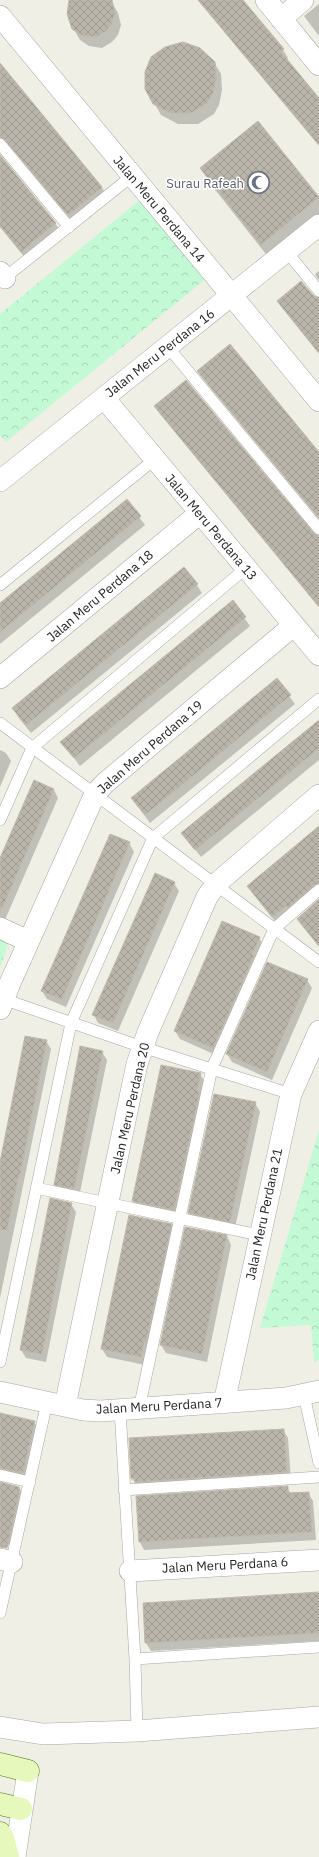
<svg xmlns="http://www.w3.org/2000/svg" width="319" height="1857" viewBox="0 0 319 1857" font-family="'IBM Plex Sans',sans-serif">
<defs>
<pattern id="park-crowns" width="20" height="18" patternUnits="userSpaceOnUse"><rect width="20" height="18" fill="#c4f9d6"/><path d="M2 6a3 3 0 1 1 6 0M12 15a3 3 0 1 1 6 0" fill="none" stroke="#a8d5b7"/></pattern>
<pattern id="building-cross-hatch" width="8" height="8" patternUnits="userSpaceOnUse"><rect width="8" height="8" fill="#bab5ab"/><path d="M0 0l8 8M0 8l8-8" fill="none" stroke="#9f9b93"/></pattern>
</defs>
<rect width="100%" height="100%" fill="#f0efe6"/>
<path fill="url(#park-crowns)" d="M141,199L207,278L6,442L0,435V314Z
M0,936L9,941L0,968Z
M319,1130V1360L314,1362L311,1325L260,1328Z"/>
<path fill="#0003" d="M71,0L111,1L118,13L121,25L118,35L112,42L102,48L89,46L80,40L73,28Z
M198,0H241L283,50L288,58L286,60L319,99V146Z
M319,4V36L304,16Z
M214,62L221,74L222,90L219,105L214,114L198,124H178L161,115L146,89Z
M0,64L102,187L106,196L72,221L11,148L7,145L0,147Z
M258,123L319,199V218L269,258L209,182L201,168Z
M0,156L55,223L60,231L26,259L0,227Z
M319,271V281L315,274Z
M316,298H319V354L283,309L278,301Z
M198,371L319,453V519L203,379Z
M156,406L313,534L319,537V607L160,414Z
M127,501L145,525L0,644V605Z
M197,585L202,593L31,733L18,717L13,708Z
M232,601L250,626L80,766L62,742Z
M277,680L295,704L150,823L132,798Z
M319,732V760L201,857L182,833Z
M0,750L6,753L11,761L0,787Z
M54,790L58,798L4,922L0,921V860Z
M319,827V893L278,925L248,886Z
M129,843L134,852L66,1007L47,999L42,991Z
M174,883L179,891L118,1031L98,1023L94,1015Z
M319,901V947L298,919Z
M259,938L264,946L218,1056L180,1039L175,1031Z
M307,980L312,988L272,1080L232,1062L227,1054Z
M46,1041L51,1049L0,1298V1170Z
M102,1052L107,1060L79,1197L60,1193L55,1184Z
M200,1074L205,1082L179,1218L138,1209L133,1201Z
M255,1103L260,1112L235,1228L194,1221L189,1213Z
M71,1204L76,1212L46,1362L26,1358L21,1350Z
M171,1225L176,1233L145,1365L107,1357L102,1349Z
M227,1236L231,1245L207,1362L166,1353L161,1345Z
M0,1414L34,1422L39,1430L27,1481L0,1478Z
M283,1430L288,1438L291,1480L137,1487L132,1478Z
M0,1483L19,1488L23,1496L13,1546L0,1543Z
M287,1487L291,1494L308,1493L313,1501L316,1540L144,1550L140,1542L137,1497Z
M319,1593V1641L151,1651L146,1643Z"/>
<path fill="url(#building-cross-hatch)" stroke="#c1baa9" d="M69,0H112L115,13L112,23L106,31L96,37L81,35L72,29L67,14Z
M198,0H243L284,49L281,52L319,98V145Z
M183,42L200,48L215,62L216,78L213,93L207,103L191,113H171L153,104L145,89V72L151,57L165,47Z
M0,63L102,187L71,213L67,214L5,140L0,137Z
M258,121L319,197L261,245L200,168Z
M0,155L56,223L21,252L0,226Z
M301,281L314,296L319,298V353L277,301Z
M230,344L319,452V518L197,371Z
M186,380L314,533L319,536V607L154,406Z
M127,499L141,516L0,632V603Z
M184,567L198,584L26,725L12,708Z
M233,600L246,617L74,758L60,742Z
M277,678L291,695L145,815L131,798Z
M319,720V748L195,850L181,833Z
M34,780L54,789L0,913V858Z
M319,826V883L314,885L288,908L286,906L272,917L247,886Z
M110,834L130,842L62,999L41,991Z
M155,873L175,882L113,1023L92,1015Z
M319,899V946L297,919Z
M222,921L260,937L252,955L254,956L213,1048L174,1031Z
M267,962L308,979L267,1072L226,1054Z
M25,1036L47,1040L20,1175H19L7,1230H0V1162Z
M80,1046L103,1051L74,1189L54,1185Z
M161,1065L201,1073L197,1091H200L174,1210L132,1201Z
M214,1094L256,1102L230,1222L188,1213Z
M50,1198L72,1203L42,1354L20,1350Z
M129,1215L172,1224L146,1342H144L141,1357L101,1349Z
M185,1227L227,1235L202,1354L160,1345Z
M0,1413L35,1421L23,1473L0,1468Z
M284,1429L287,1472L135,1482V1478L131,1479L129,1438Z
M0,1482L19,1487L20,1490L7,1548L0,1547Z
M288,1486V1493L309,1492L312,1532L139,1542L136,1496Z
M319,1592V1633L145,1643L143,1603Z"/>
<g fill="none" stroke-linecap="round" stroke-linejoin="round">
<defs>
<path id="lane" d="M0,144L69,227
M287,252L319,291
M2,280L132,176
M168,347L319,529
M0,585L155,459
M0,723L319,962
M0,820L32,748L246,568
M3,999L142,1047L291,1094
M36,1188L259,1235
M0,1362L71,1023L153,838L319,699
M304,1395L319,1463
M139,1409L212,1068L274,929L319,890
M120,1410L135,1659L137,1731
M0,1475L30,1482
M124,1490L319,1477
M0,1613L47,1402
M135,1659L319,1647"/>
<path id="street" d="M266,0L319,65
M0,16L319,401
M281,19L303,0
M0,272L5,278
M104,398L319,655
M0,481L319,225
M0,678L200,513
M0,928L28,941
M0,1009L10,983L95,794L105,783L293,626
M0,1392L83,1410L101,1411L286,1398L319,1391
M224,1403L291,1094L319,1031
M65,1406L137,1064L148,1032L207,897L216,884L319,795
M0,1559L12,1562
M130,1571L319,1560
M0,1727L43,1734L137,1731L319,1717
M15,1857L28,1771"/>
<path id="secondary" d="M0,1764L28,1771
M0,1804L21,1809
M0,1833L3,1838L8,1857"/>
</defs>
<use href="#lane" stroke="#a6a6a6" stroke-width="12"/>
<use href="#street" stroke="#a6a6a6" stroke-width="22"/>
<use href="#secondary" stroke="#4d7607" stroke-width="23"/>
<use href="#lane" stroke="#fff" stroke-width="11"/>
<use href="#street" stroke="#fff" stroke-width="21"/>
<use href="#secondary" stroke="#e6f8bc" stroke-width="22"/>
</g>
<defs>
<symbol id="mosque-ring" viewBox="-11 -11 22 22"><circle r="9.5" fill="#fff" stroke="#6b7280" stroke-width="1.5"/><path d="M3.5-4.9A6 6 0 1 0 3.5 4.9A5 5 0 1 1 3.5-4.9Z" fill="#6b7280"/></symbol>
</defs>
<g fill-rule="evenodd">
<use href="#mosque-ring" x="246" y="170" width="25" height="25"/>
</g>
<g text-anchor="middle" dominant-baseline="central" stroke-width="3" stroke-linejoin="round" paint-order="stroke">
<g font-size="13" fill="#5b616d" stroke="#fff" text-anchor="end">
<text x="244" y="183">Surau Rafeah</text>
</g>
<g font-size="13" fill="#1f1f1f" stroke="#fff">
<text transform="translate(159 209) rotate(50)">Jalan Meru Perdana 14</text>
<text transform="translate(160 353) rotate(-38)">Jalan Meru Perdana 16</text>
<text transform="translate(211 527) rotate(50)">Jalan Meru Perdana 13</text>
<text transform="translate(100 596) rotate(-40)">Jalan Meru Perdana 18</text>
<text transform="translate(150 747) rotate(-41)">Jalan Meru Perdana 19</text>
<text transform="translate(130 1108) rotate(-77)">Jalan Meru Perdana 20</text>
<text transform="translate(264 1214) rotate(-78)">Jalan Meru Perdana 21</text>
<text transform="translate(159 1406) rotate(-3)">Jalan Meru Perdana 7</text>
<text transform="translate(225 1565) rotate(-3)">Jalan Meru Perdana 6</text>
</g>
</g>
</svg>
